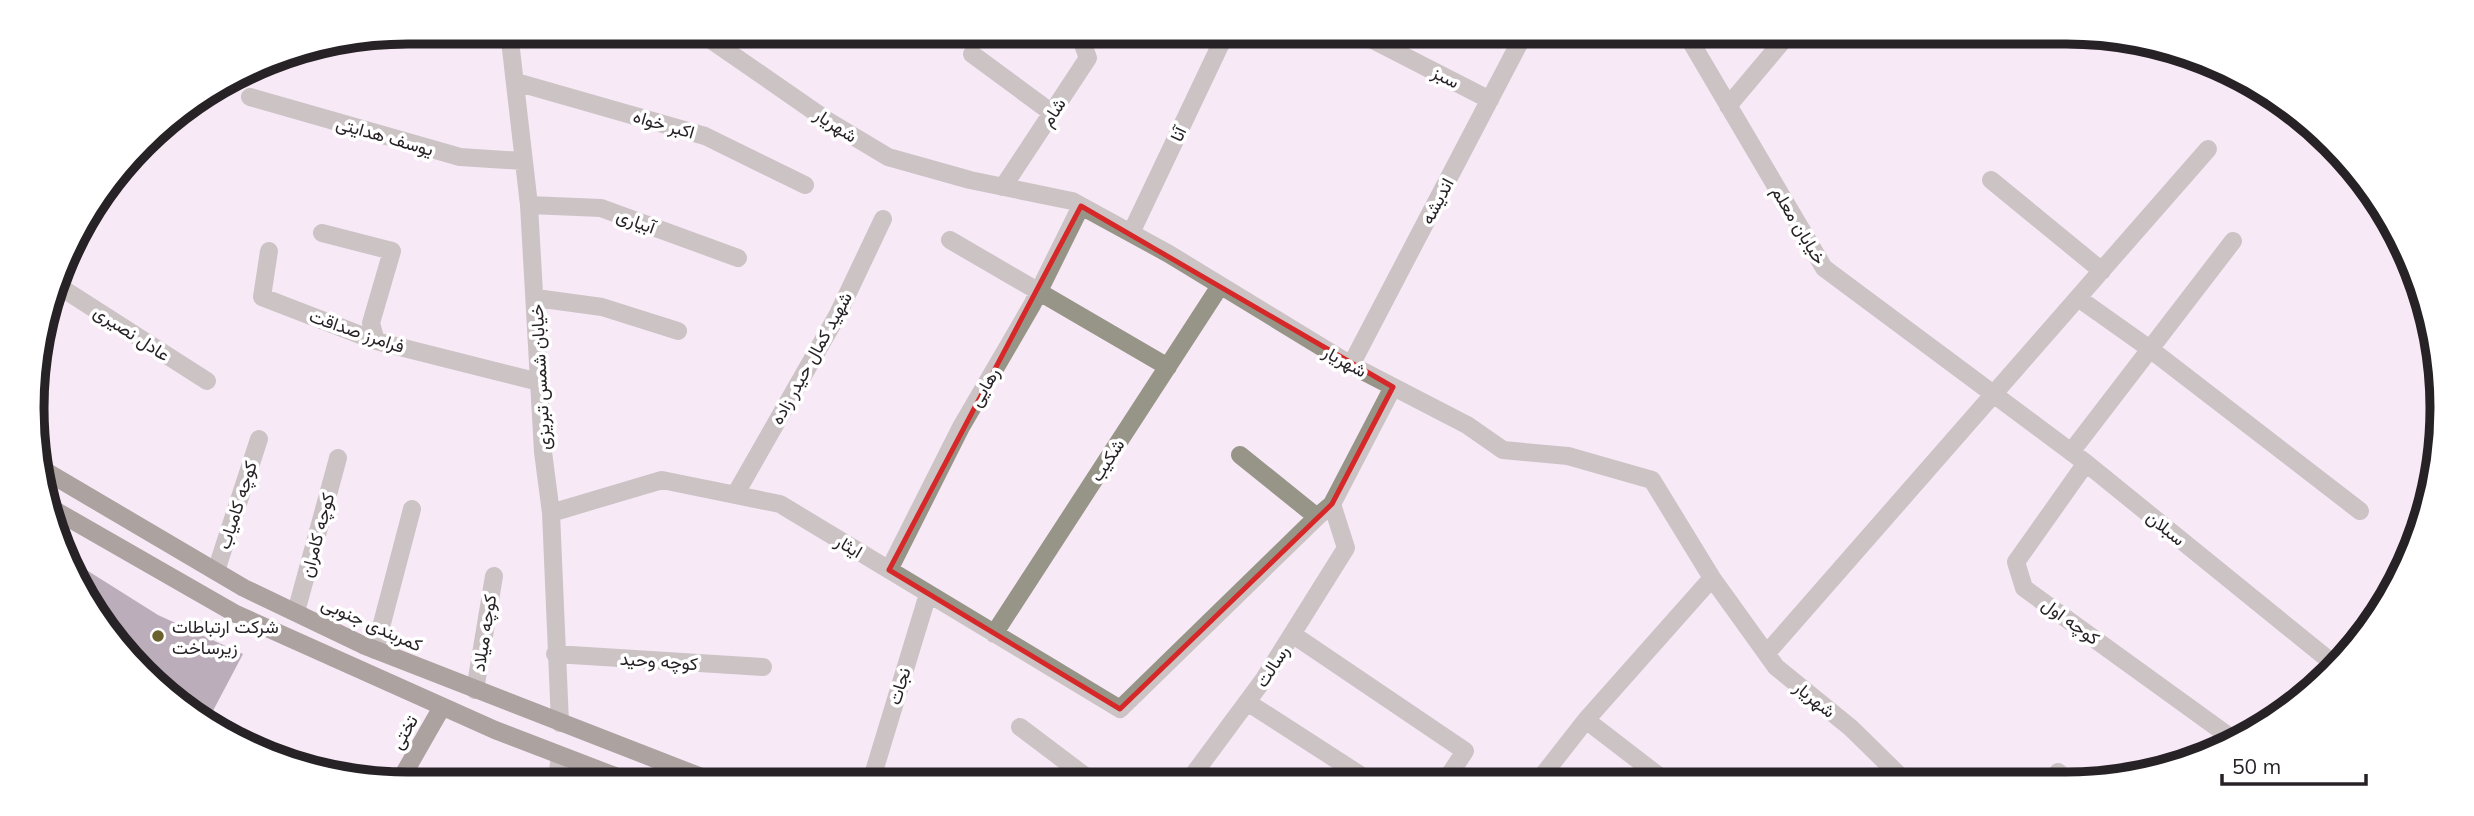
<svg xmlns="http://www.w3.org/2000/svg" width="2474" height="816" viewBox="0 0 2474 816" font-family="Mulish,Vazirmatn,sans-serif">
<rect width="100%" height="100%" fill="#f8e9f7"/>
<path fill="#716470" d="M69,559L158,615L243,654L206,724L199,721L95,618Z"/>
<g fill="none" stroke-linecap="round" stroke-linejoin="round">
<path stroke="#979588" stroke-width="18" d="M509,32L529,205L543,452L551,513L560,723
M701,33L828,121L888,157L970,180L1072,201L1169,254L1351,365L1467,425L1503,450L1568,456L1652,480L1712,578L1776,667L1851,728L1905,781
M1365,36L1490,100
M1688,37L1824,268L2086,463L2335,665
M972,54L1052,113
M516,82L705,136L805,185
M250,97L460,157L522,161
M1728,106L1786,37
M1991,180L2102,271
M1003,187L1088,58L1079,34
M529,205L601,208L738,258
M322,233L392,251L371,323L376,341
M1131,233L1225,35
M950,240L1168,367
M269,251L262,297L376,341L539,382
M57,285L207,381
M536,298L602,307L678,331
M2078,298L2150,349L2360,511
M1351,365L1523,36
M2071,452L2233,241
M1240,455L1317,517L1332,504L1393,387
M2086,463L2016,562L2024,588L2237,742
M735,495L837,316L883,219
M551,513L662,480L780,504L1120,709L1317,517
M889,570L961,427L1032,305L1081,206
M216,571L259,439
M296,612L338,458
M994,634L1220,286
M1292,634L1465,751L1446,780
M375,650L412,509
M1767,653L2208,149
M555,654L763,667
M475,690L494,576
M1247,702L1368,780
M1586,720L1664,780
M1020,727L1089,779
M2058,772L2069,781
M557,778L560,756
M872,778L928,594
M1190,779L1264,679L1346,548L1332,504
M1539,780L1586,720L1712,578"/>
<path stroke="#504c36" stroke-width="18" d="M42,469L244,588L363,645L704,778
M44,504L236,614L495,730L620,778
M402,777L442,707"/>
</g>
<path d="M0 0H2474V816H0ZM1081,206L1393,387L1332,504L1120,709L889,570Z" fill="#f8e9f7" fill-opacity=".55" fill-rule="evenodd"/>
<path fill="none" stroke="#d62828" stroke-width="5" stroke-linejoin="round" d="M1081,206L1393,387L1332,504L1120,709L889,570Z"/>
<circle fill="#6b612e" stroke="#fff" stroke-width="2.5" cx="158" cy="636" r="7"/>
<g text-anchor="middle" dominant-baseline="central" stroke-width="7" stroke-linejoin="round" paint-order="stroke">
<g font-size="18" fill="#272226" stroke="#fff">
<text transform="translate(1446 77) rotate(27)">سبز</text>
<text transform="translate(1053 112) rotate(-57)">شام</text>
<text transform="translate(664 124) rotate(16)">اکبر خواه</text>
<text transform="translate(836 125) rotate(33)">شهریار</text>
<text transform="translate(1178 134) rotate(-65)">آنا</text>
<text transform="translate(385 136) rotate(16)">یوسف هدایتی</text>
<text transform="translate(1437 201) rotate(-62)">اندیشه</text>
<text transform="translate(636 221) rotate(20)">آبیاری</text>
<text transform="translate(1799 225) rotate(59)">خیابان معلم</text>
<text transform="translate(357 331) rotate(19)">فرامرز صداقت</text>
<text transform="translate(132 333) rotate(33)">عادل نصیری</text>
<text transform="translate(811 358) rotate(-61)">شهید کمال حیدر زاده</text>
<text transform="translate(1345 361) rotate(29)">شهریار</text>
<text transform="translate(540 377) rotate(-93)">خیابان شمس تبریزی</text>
<text transform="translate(984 387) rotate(-60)">رهایی</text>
<text transform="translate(1107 460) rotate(-57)">شکیب</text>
<text transform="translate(237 505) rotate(-72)">کوچه کامیاب</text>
<text transform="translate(2166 528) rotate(39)">سبلان</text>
<text transform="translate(317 535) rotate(-75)">کوچه کامران</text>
<text transform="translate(849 546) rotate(31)">ایثار</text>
<text transform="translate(2071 621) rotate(36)">کوچه اول</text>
<text transform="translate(372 624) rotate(24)">کمربندی جنوبی</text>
<text transform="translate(484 633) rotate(-81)">کوچه میلاد</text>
<text transform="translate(659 661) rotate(4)">کوچه وحید</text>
<text transform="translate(1272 666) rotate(-57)">رسالت</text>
<text transform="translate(899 686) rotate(-73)">نجات</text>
<text transform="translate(1815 699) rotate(39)">شهریار</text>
<text transform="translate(404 732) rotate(-60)">تختی</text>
</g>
<g font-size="18" fill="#272226" stroke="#fff" text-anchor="start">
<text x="172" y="626">شرکت ارتباطات<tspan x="172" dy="21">زیرساخت</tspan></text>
</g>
</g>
<path d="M0 0H2474V816H0ZM408 44H2066A364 364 0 0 1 2430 408V408A364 364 0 0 1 2066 772H408A364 364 0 0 1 44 408V408A364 364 0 0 1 408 44Z" fill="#fff" fill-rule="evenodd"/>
<path fill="none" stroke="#272226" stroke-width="9" d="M408 44H2066A364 364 0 0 1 2430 408V408A364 364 0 0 1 2066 772H408A364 364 0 0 1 44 408V408A364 364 0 0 1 408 44Z"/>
<path d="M2222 774v10h144v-10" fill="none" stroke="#272226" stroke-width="3.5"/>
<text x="2232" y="774" font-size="21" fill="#272226" stroke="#ffffff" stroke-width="5" paint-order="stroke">50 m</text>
</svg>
